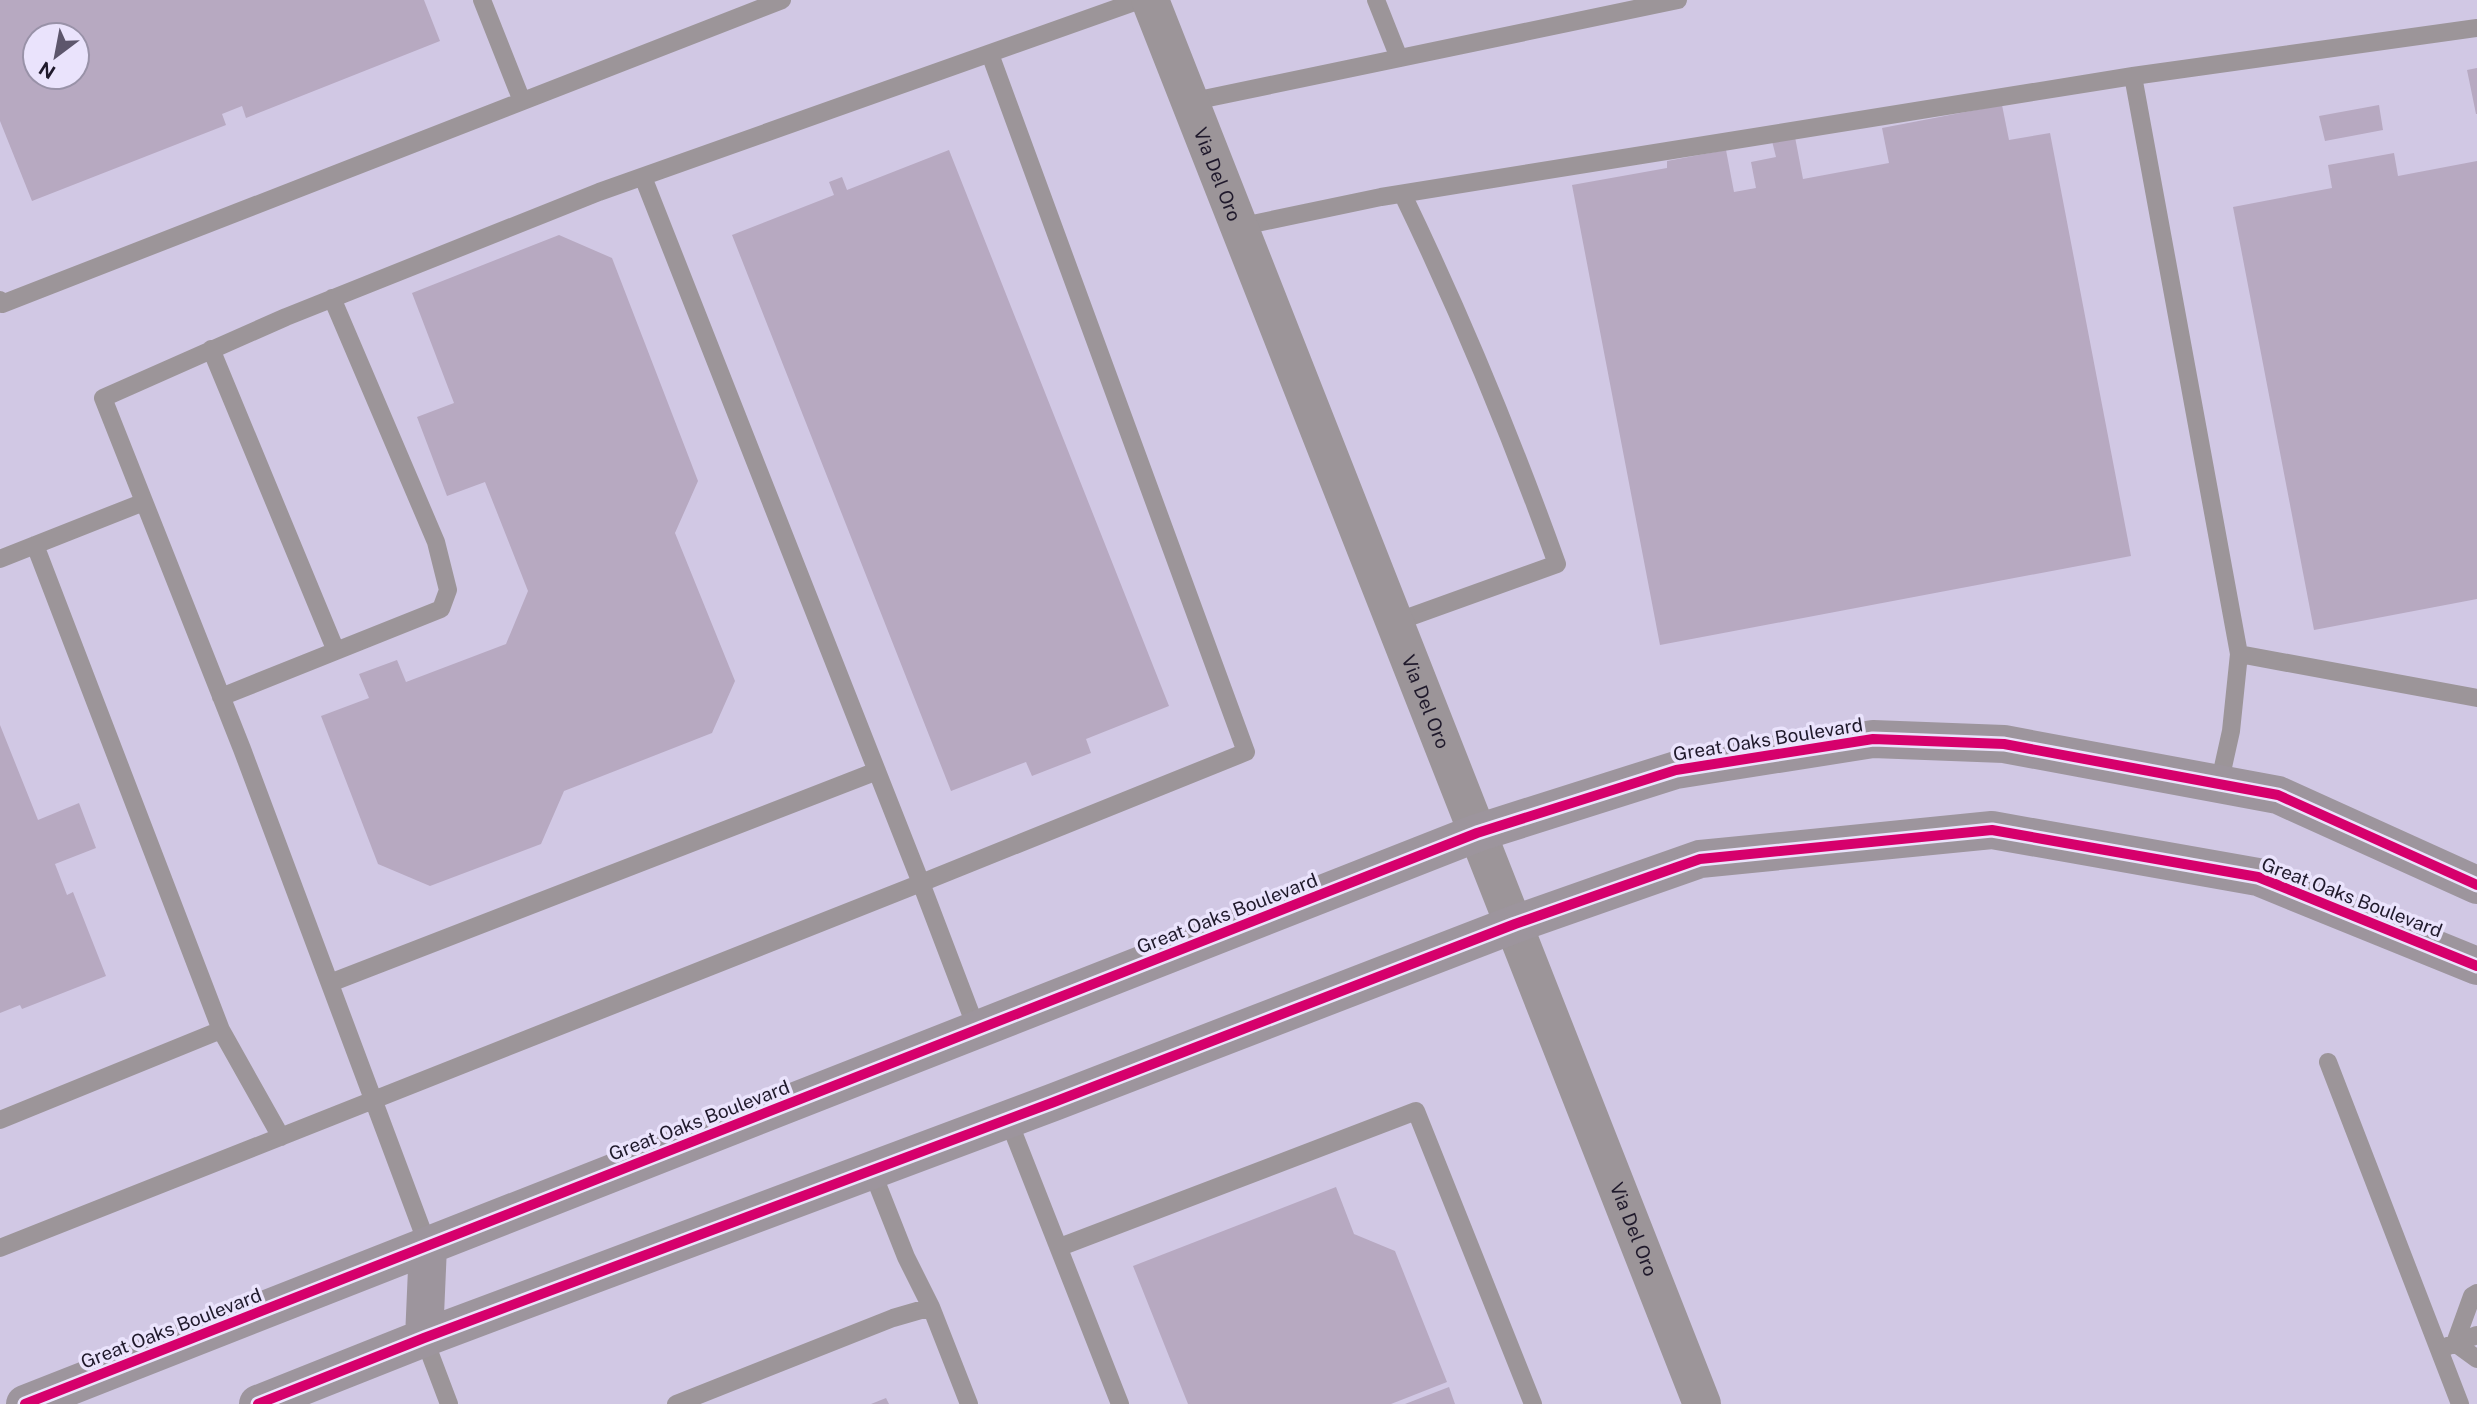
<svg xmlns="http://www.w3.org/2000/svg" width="2477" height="1404" viewBox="0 0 2477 1404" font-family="'Public Sans',sans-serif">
<rect width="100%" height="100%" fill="#d1c8e4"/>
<path fill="#b7a9c1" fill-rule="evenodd" d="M0,0H424L440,41L246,118L242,106L222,114L226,125L32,201L0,121ZM35,35H77V77H35Z
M2477,68V114H2476L2467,70Z
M2002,105L2009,140L2050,133L2131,556L1660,645L1572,185L1667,168V161L1726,150L1734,192L1756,188L1751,162L1776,157L1772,141L1795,137L1803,179L1889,163L1882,128Z
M2379,105L2383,130L2325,141L2319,116Z
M949,150L1169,706L1086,739L1091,753L1032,776L1026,762L951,791L732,235L834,195L829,182L842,177L847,190Z
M2394,153L2398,176L2477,161V599L2314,630L2233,207L2332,188L2328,165Z
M559,235L612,258L698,481L675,533L735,681L712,733L564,791L541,844L430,886L378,864L321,716L369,698L359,674L397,660L406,682L506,644L528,591L485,482L447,496L417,417L454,403L412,293Z
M0,725L38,820L79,803L96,848L55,864L67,895L73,892L106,976L22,1009L20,1005L0,1013Z
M1336,1187L1354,1234L1395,1251L1447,1382L1391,1404H1188L1133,1266Z
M1449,1387L1455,1404H1405Z
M886,1398L889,1404H871Z"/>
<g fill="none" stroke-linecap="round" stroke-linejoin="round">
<path stroke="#9c9599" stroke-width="18" d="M482,0L522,101
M1376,0L1399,58
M2133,76L2239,654L2231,731L2219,785
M1189,102L1678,0
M643,177L921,883L1246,752L990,54
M1238,227L1381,197L2133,76L2477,28
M0,300L2,304L782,0
M211,349L336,651
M0,559L144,502
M1393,623L1557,564C1512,439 1461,315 1403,195
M2239,654L2477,698
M221,697L441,609L448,590L436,542L332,298
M330,983L877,771
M221,1030L281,1137
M2328,1062L2460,1404
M1008,1119L1120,1404
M0,1120L221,1030L35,545
M872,1171L906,1257L931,1307
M428,1246L242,749L103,398L286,317L599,192L1140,0
M1060,1247L1416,1111L1533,1404
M0,1248L921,883L977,1030
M424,1338L449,1404
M2455,1343L2472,1296L2477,1293
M2455,1343L2477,1359
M2448,1346L2477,1335
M676,1404L893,1318L931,1307L969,1404"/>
<path stroke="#9c9599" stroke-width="38" id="s1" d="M1150,0C1331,469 1521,935 1702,1404"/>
<path stroke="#9d959d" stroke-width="38" d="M424,1338L428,1246
M25,1404L1477,833L1676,770L1873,739L2004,744L2278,795L2477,885
M258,1404L424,1338L1054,1102L1515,924L1700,859L1992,830L2258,877L2477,966"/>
<defs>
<path id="cycleway" d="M25,1404L1477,833L1676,770L1873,739L2004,744L2278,795L2477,885
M258,1404L424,1338L1054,1102L1515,924L1700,859L1992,830L2258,877L2477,966"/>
</defs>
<use href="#cycleway" stroke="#eae3fc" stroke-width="15"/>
<use href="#cycleway" stroke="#d6006c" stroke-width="10"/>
</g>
<g text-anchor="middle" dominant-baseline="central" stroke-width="7" stroke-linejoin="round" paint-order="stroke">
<g font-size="19" fill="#1f192b" stroke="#eae3fc">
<text stroke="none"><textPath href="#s1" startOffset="187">Via Del Oro</textPath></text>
<text stroke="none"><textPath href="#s1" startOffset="754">Via Del Oro</textPath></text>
<text transform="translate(1768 739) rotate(-9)">Great Oaks Boulevard</text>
<text transform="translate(2352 897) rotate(21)">Great Oaks Boulevard</text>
<text transform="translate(1227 913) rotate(-21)">Great Oaks Boulevard</text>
<text transform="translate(699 1120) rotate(-21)">Great Oaks Boulevard</text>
<text stroke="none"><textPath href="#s1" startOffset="1321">Via Del Oro</textPath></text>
<text transform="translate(171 1328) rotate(-21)">Great Oaks Boulevard</text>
</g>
</g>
<g transform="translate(56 56) rotate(212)"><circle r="33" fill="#eae3fc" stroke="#9992a8" stroke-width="2"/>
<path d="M0-5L12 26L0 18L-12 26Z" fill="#5d566c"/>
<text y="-10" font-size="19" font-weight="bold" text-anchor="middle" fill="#1f192b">N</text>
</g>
</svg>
